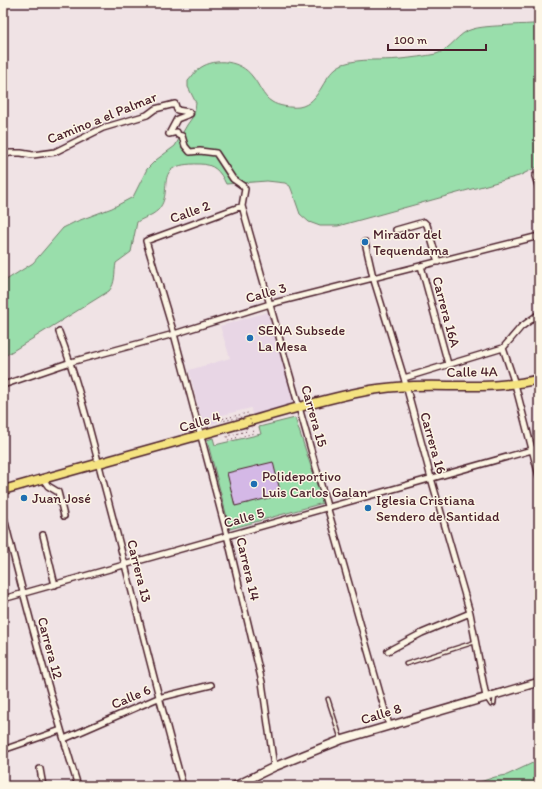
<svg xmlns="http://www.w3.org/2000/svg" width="542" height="789" viewBox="0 0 542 789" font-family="Itim,sans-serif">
<rect width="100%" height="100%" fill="#f0e3e5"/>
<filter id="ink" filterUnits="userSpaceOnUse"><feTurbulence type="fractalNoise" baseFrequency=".025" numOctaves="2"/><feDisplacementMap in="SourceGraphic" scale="8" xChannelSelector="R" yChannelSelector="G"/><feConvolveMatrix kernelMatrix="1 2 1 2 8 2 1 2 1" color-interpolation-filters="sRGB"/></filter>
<g filter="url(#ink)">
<path fill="#e8d6e5" d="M268,312L295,403L252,415L251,408L218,416V422L203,427L189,370L230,358L220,326Z"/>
<path fill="#99deab" stroke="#727e6b" d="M539,23V166L519,176L338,226H320L309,222L300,214L292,191L290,186L285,183L267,181L226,184C220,171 214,164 199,164C149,163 176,190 158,210C152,216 143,218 137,222L131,252L116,263C114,273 116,283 109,291L3,357V282L33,263L63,228L75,222L112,208L133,197L147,169L156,160L175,146L187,125L194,115L196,103L188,87V81C192,77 195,71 200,68C216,57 241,61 252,76C259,84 263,97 272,102C278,106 291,108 299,107C322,103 322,72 343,64C361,58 381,61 400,59C412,58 425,56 436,54C451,50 458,32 473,29C484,26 500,26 512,25C521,24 530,25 539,23Z
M295,418L323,503L230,529L207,440L213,438L215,445L261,434L259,427Z
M539,760V786H453L483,781L495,777L507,775Z"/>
<path fill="#d4b8e6" stroke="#4a1f2b" d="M273,462L281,495L235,506L227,473Z"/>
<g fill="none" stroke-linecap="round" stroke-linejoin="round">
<defs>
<path id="lane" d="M406,664L475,642
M328,699L341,739
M487,699L491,705
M494,704L495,695"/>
<path id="street" d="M3,155L10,153H21L33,155L55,152L103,128L147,115L155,109L175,104L177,110L189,112L190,114L177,119L169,134L177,132L178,135L182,136L185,146L190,152L200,151L216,153L233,179L243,186L245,189L242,206L389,725
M539,174L535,176L539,189
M242,206L146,241L174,334L227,535L262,682L274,767
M396,230L424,222L427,225L438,262
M365,242L373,277L404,378L431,478L470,613L486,697
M421,266L448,364
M59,332C79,384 92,439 106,492C132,590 156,689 183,786
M503,348L515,384L539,476
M404,378L503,348L521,327L539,314
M3,385L71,362L174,334L270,304L539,236
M43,479L48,486L58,492L64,516
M3,514C26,606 50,696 78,786
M43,535L55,585
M3,599L539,448
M388,651L422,633L470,613
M64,739L158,698L211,685
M3,750L61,730
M40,769L43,786"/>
<path id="secondary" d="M235,786L274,767L341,740L539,682"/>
<path id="primary" d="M3,490C81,468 158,447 236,425C280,413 325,398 371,390C426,380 486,393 539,379"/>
</defs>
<use href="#lane" stroke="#4a1f2b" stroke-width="5.5"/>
<use href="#street" stroke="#4a1f2b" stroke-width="8"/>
<use href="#secondary" stroke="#4a1f2b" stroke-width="10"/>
<use href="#primary" stroke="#4a1f2b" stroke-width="11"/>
<use href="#lane" stroke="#fcf5e5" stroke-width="2.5"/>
<use href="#street" stroke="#fcf5e5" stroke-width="5"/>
<use href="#secondary" stroke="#fcf5e5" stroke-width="7"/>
<use href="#primary" stroke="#f5e381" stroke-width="8"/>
<path stroke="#4a1f2b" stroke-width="1" stroke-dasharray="1 3" stroke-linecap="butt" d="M243,420L242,417L222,421L221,419L248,413L254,433L228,440L227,436L247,431L246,428"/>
</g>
</g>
<g fill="#1f6fb2" stroke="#fcf5e5" stroke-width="1.5">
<circle cx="365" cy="242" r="4"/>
<circle cx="250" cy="338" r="4"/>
<circle cx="254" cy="484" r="4"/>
<circle cx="24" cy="498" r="4"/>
<circle cx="368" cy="508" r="4"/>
</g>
<g text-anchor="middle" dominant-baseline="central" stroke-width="3" stroke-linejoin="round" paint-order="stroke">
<g font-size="14" fill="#4a1f2b" stroke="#fcf5e5">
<text transform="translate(102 118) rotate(-22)">Camino a el Palmar</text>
<text transform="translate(190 212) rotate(-20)">Calle 2</text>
<text transform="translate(266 293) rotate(-16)">Calle 3</text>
<text transform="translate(446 312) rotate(75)">Carrera 16A</text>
<text transform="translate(472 372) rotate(-1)">Calle 4A</text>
<text transform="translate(314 416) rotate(74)">Carrera 15</text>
<text transform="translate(200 422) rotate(-16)">Calle 4</text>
<text transform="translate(433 443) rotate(74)">Carrera 16</text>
<text transform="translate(244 518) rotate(-16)">Calle 5</text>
<text transform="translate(248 569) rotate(77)">Carrera 14</text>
<text transform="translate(139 571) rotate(76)">Carrera 13</text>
<text transform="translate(50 648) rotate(75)">Carrera 12</text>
<text transform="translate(131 697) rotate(-23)">Calle 6</text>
<text transform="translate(381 714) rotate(-17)">Calle 8</text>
</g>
<g font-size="14" fill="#4a1f2b" stroke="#fcf5e5" text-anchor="start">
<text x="373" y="234">Mirador del<tspan x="373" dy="16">Tequendama</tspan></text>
<text x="258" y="330">SENA Subsede<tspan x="258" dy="16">La Mesa</tspan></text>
<text x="262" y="476">Polideportivo<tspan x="262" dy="16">Luis Carlos Galan</tspan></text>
<text x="32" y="498">Juan José</text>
<text x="376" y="500">Iglesia Cristiana<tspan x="376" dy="16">Sendero de Santidad</tspan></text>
</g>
</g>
<rect width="542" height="789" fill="none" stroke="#fcf5e5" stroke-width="16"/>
<rect x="8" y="8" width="526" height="773" fill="none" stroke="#4a1f2b" stroke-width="1.5" filter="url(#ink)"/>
<path d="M388 44v6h98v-6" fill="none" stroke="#4a1f2b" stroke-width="2"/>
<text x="394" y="44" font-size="12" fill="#4a1f2b" stroke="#fcf5e5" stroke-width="3" paint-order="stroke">100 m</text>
</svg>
